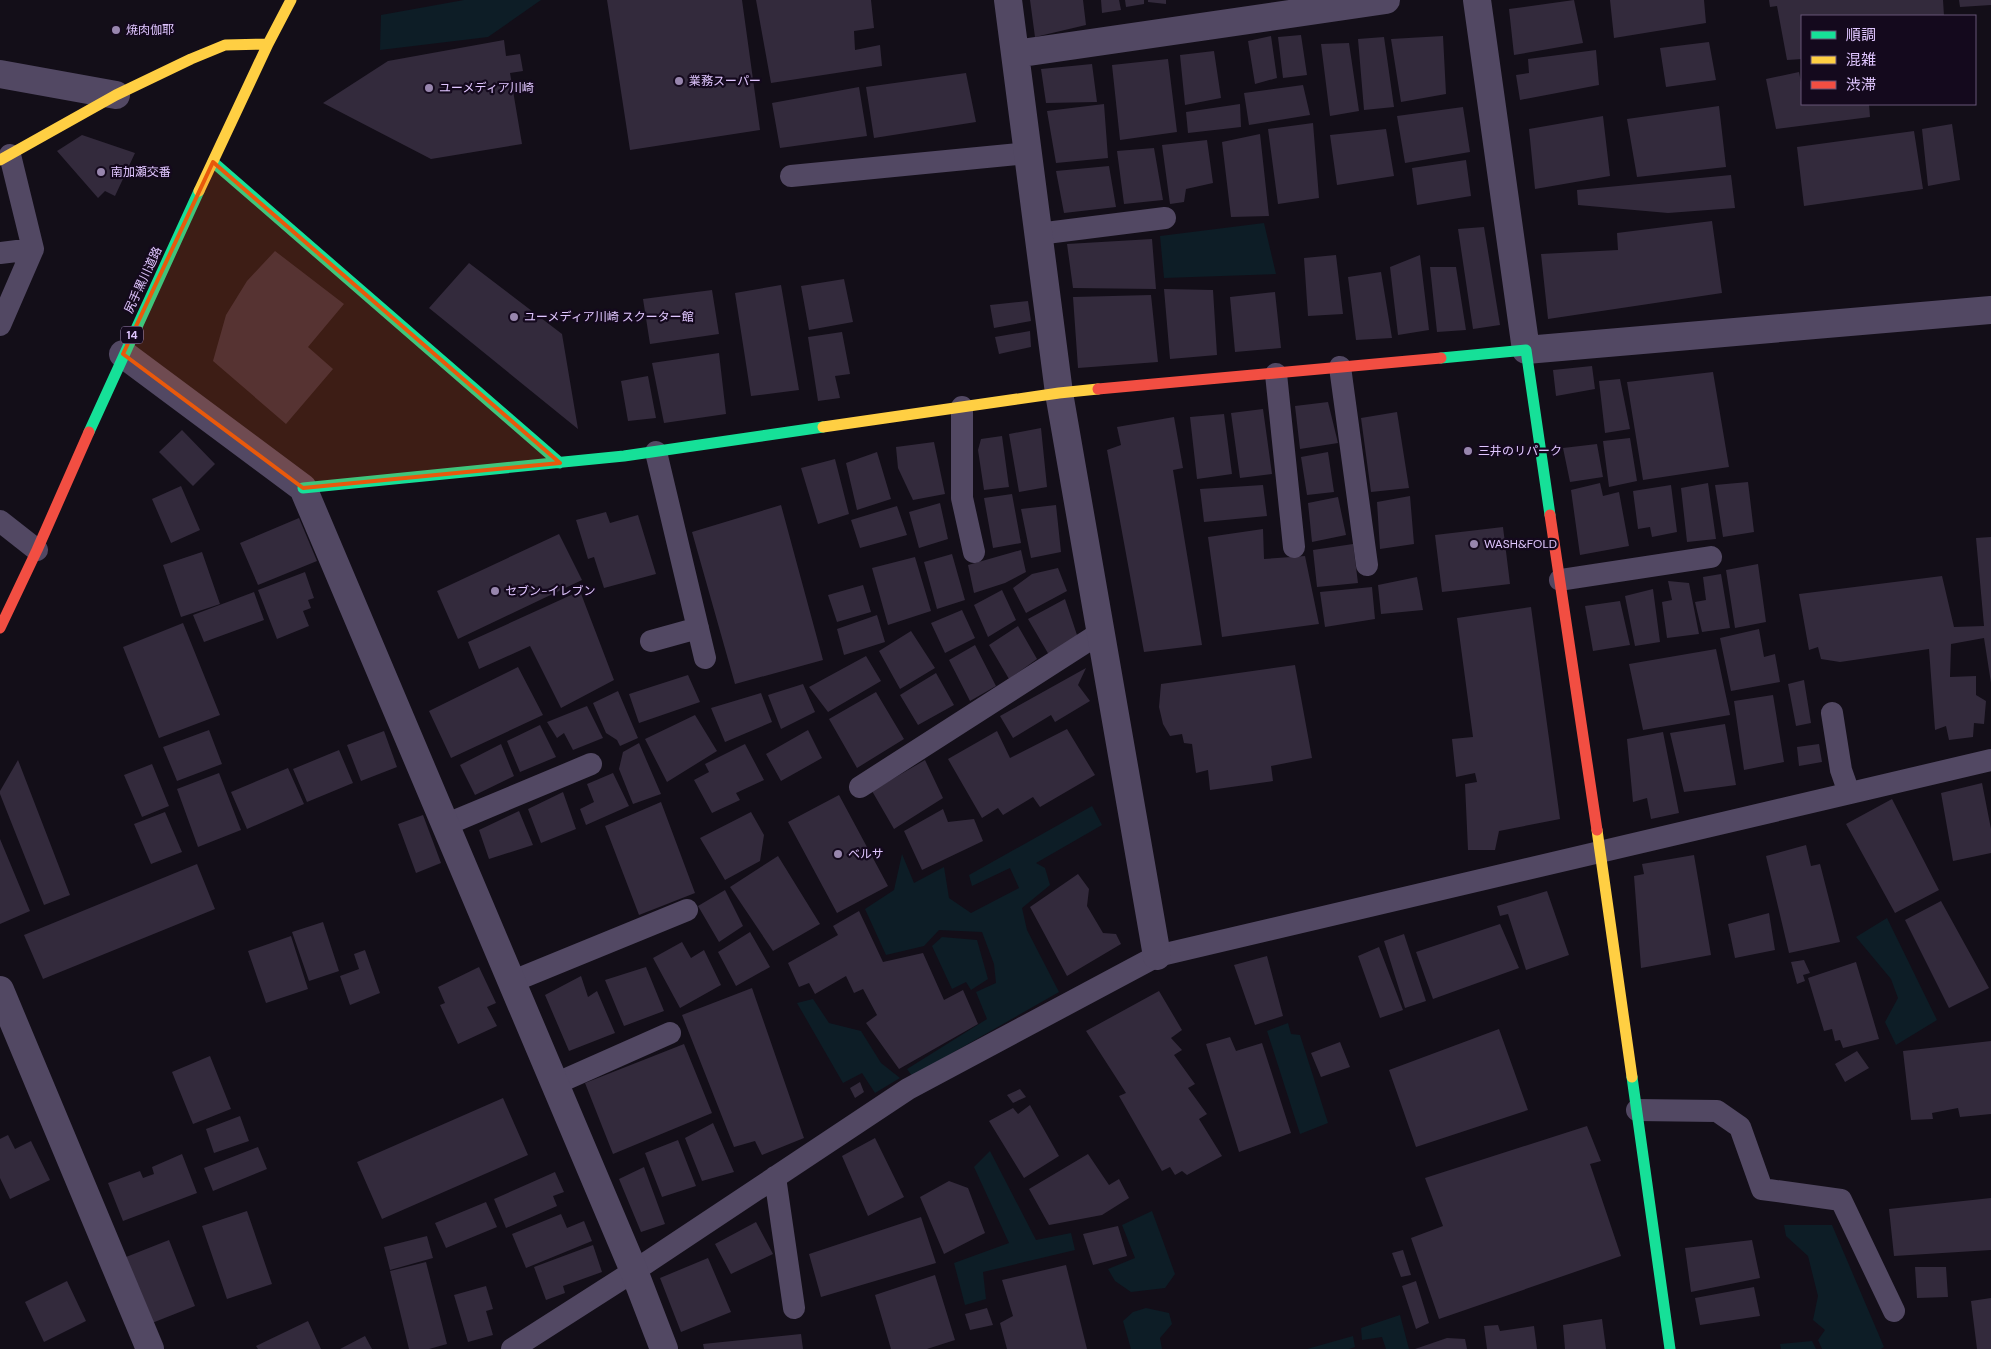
<svg xmlns="http://www.w3.org/2000/svg" width="1991" height="1349" viewBox="0 0 1991 1349" font-family="'DM Sans','Noto Sans JP',sans-serif">
<rect width="100%" height="100%" fill="#130e18"/>
<path fill="#0d1d26" d="M464,0H541L488,37L380,50L381,15Z
M1264,223L1276,274L1164,278L1160,236Z
M1092,806L1102,825L1036,863L1045,868L1050,885L1022,908L1027,930L1059,992L912,1076L907,1069L987,1019L976,992L996,983L994,964L982,932L939,930L924,946L886,955L865,909L894,890L902,854L914,883L944,867L949,898L971,913L1019,888L1010,868L972,886L969,875Z
M1887,918L1937,1020L1896,1045L1885,1022L1898,998L1891,979L1856,937Z
M942,937L977,940L988,979L971,990L966,982L952,989L932,946Z
M813,999L829,1023L861,1031L881,1063L900,1078L875,1093L862,1073L843,1083L797,1003Z
M1288,1023L1291,1034L1300,1035L1328,1123L1300,1134L1267,1031Z
M990,1151L1036,1240L1071,1233L1075,1250L983,1272L986,1299L965,1305L954,1263L1009,1243L974,1167Z
M1152,1211L1175,1274L1165,1288L1131,1292L1115,1281L1108,1269L1135,1258L1122,1225Z
M1832,1225L1884,1347L1881,1349H1822L1818,1340L1825,1330L1813,1320L1818,1296L1808,1256L1786,1236L1784,1225Z
M1146,1308L1169,1313L1172,1324L1160,1338L1162,1349H1131L1123,1321L1133,1312Z
M1400,1315L1409,1349H1386L1382,1337L1362,1340L1361,1328Z
M1353,1336L1355,1347L1349,1349H1307Z
M1812,1341L1816,1349H1781L1780,1344Z"/>
<path fill="#332a3c" d="M607,0H742L760,130L630,150Z
M756,0H871L874,28L854,31L855,50L880,45L882,66L771,83Z
M1030,0H1083L1086,25L1035,37Z
M1101,0H1119L1121,10L1102,13Z
M1125,0H1144V4L1126,7Z
M1148,0H1166V4L1148,2Z
M1574,0L1583,43L1514,55L1509,9Z
M1610,0H1704L1706,23L1614,38Z
M1769,0H1943L1944,16H1802V59L1787,60L1777,6L1770,7Z
M1959,0H1991V5L1960,7Z
M1301,35L1307,75L1283,78L1278,37Z
M1271,36L1277,78L1255,84L1248,41Z
M1443,36L1446,94L1401,102L1391,39Z
M1384,37L1394,107L1364,110L1358,39Z
M504,40L506,56L520,54L523,71L510,73L522,144L431,159L323,103L388,61Z
M1709,42L1716,80L1666,87L1660,48Z
M1349,43L1359,111L1330,116L1321,44Z
M1596,50L1599,85L1520,100L1516,75L1529,73L1528,59Z
M1214,51L1221,98L1185,105L1180,55Z
M1168,59L1177,132L1120,140L1112,65Z
M1092,64L1097,102L1046,103L1041,69Z
M1799,72L1802,87V104H1869L1870,117L1776,129L1766,79Z
M966,73L976,122L874,138L866,87Z
M1303,85L1310,115L1249,125L1244,93Z
M859,87L867,136L780,148L772,103Z
M1104,104L1108,158L1056,163L1047,111Z
M1240,104L1241,127L1188,133L1186,112Z
M1719,106L1726,167L1637,177L1627,119Z
M1463,107L1470,152L1405,163L1397,116Z
M1603,116L1610,176L1535,189L1529,129Z
M1313,123L1319,198L1278,204L1268,129Z
M1952,124L1960,180L1928,186L1922,129Z
M1386,129L1394,176L1337,185L1330,135Z
M1914,131L1923,189L1804,206L1797,147Z
M1260,134L1269,216L1231,217L1222,142Z
M82,135L135,153L115,196L105,191L98,198L57,151Z
M1207,140L1213,183L1186,189L1184,202L1170,204L1162,145Z
M1154,148L1163,200L1124,204L1117,151Z
M1466,160L1471,196L1417,205L1412,168Z
M1109,166L1116,207L1064,213L1056,171Z
M1731,175L1735,208L1668,213L1578,205L1577,190Z
M1712,221L1722,293L1548,319L1541,254L1618,250L1617,233Z
M1484,227L1500,325L1473,329L1458,229Z
M1152,239L1156,289L1073,288L1067,244Z
M275,251L344,304L308,347L333,369L286,424L213,361L226,315L247,281Z
M1336,255L1343,314L1308,316L1304,258Z
M1420,255L1429,330L1398,335L1390,267Z
M469,263L562,334L578,429L429,308Z
M1430,267H1456L1466,330L1437,332Z
M1381,272L1392,338L1356,340L1348,277Z
M844,279L853,322L809,330L801,286Z
M781,285L799,390L751,396L735,293Z
M1164,289L1213,290L1217,355L1170,359Z
M712,290L719,334L650,344L643,299Z
M1275,292L1281,348L1235,352L1230,297Z
M1151,295L1158,362L1078,368L1073,297Z
M1028,301L1031,321L994,328L990,305Z
M1030,331L1031,347L999,354L995,337Z
M842,332L850,374L835,376L840,398L818,401L808,337Z
M719,353L726,414L664,423L652,363Z
M1592,366L1595,389L1556,396L1553,370Z
M1713,372L1729,467L1643,480L1627,382Z
M648,376L656,418L628,421L621,381Z
M1620,379L1630,429L1605,433L1599,381Z
M1328,402L1338,443L1300,449L1295,406Z
M1263,409L1272,474L1240,478L1231,413Z
M1397,412L1409,488L1371,492L1361,418Z
M1224,414L1232,474L1197,479L1190,417Z
M1174,417L1183,468L1173,470L1202,645L1144,652L1107,450L1121,445L1117,427Z
M1041,428L1047,487L1019,492L1009,434Z
M182,430L215,464L193,486L159,452Z
M1002,436L1009,487L984,490L978,450L981,439Z
M1630,438L1637,481L1609,487L1603,441Z
M934,442L945,494L913,500L898,468L896,447Z
M1597,444L1603,477L1570,482L1563,448Z
M877,452L891,499L857,510L846,463Z
M1328,452L1334,492L1307,495L1301,457Z
M835,459L849,514L818,524L801,468Z
M1748,482L1754,532L1723,537L1715,485Z
M1600,483L1603,496L1619,492L1629,546L1580,555L1571,490Z
M1708,483L1716,539L1687,542L1681,488Z
M1263,485L1267,516L1204,522L1200,489Z
M1671,485L1677,532L1652,537L1650,527L1638,529L1633,491Z
M181,486L200,530L171,543L152,499Z
M1012,494L1021,543L993,548L984,498Z
M1410,496L1414,544L1380,549L1377,502Z
M1338,497L1346,535L1312,542L1308,503Z
M940,503L948,539L919,548L909,512Z
M781,505L823,660L735,684L692,532Z
M1056,505L1061,552L1031,558L1021,509Z
M897,506L907,535L860,548L851,520Z
M606,512L610,523L638,515L656,574L604,588L594,557L588,559L576,520Z
M299,518L317,561L258,585L240,543Z
M1503,527L1510,584L1442,592L1435,535Z
M1263,529L1264,559L1305,556L1319,624L1222,637L1208,537Z
M559,534L582,580L458,639L437,591Z
M1991,537V683L1984,638L1951,644L1950,677L1976,676V695L1986,701L1984,724L1974,723L1973,737L1949,740L1946,726L1935,730L1929,649L1840,662L1821,659L1818,647L1809,650L1799,594L1942,576L1954,627L1984,626L1976,538Z
M1353,544L1358,583L1317,587L1313,550Z
M1021,550L1026,572L1005,583L974,593L968,565Z
M202,552L220,604L181,617L163,565Z
M952,554L965,600L937,609L924,562Z
M915,557L931,611L888,625L872,568Z
M1758,564L1766,622L1735,628L1726,570Z
M1058,568L1067,591L1026,613L1013,588L1032,574Z
M305,572L314,598L308,600L311,608L303,611L309,626L277,639L258,590Z
M1721,574L1730,628L1702,632L1695,602L1706,600L1703,577Z
M1417,577L1423,610L1381,614L1378,585Z
M1668,581L1689,583L1699,634L1667,638L1662,602L1672,600Z
M863,585L871,612L837,622L828,595Z
M1372,587L1375,619L1325,627L1320,592Z
M1653,589L1660,642L1635,646L1625,596Z
M1002,590L1016,620L988,637L974,605Z
M580,591L614,680L561,708L530,646L479,669L468,642Z
M254,592L264,620L204,642L193,615Z
M1065,599L1078,638L1049,655L1028,619Z
M1620,601L1630,645L1593,651L1585,606Z
M1531,607L1560,819L1499,831L1495,850H1468L1465,784L1477,782L1475,773L1456,777L1452,739L1473,737L1457,618Z
M962,610L975,638L945,653L931,623Z
M877,615L885,642L844,655L837,629Z
M183,623L220,715L159,738L123,647Z
M1018,626L1037,659L1009,679L989,645Z
M1759,629L1764,657L1775,654L1780,682L1731,691L1720,638Z
M911,631L935,668L900,689L879,651Z
M975,645L996,686L970,701L949,660Z
M1716,649L1730,715L1643,730L1629,664Z
M866,656L881,681L828,712L809,687Z
M1295,665L1312,758L1271,766L1273,781L1210,790L1208,770L1196,773L1192,744L1184,743L1182,734L1170,736L1163,724L1159,707L1161,684Z
M518,667L543,715L451,758L429,711Z
M1086,668L1078,685L1090,701L1055,722L1051,715L1013,738L1000,716Z
M936,673L954,705L918,725L900,695Z
M688,675L700,702L639,723L629,694Z
M1804,680L1811,723L1796,726L1788,684Z
M803,684L815,712L781,729L768,695Z
M618,691L638,738L620,746L617,740L606,733L593,703Z
M876,692L904,739L857,768L829,719Z
M761,693L772,722L725,742L711,708Z
M1773,695L1784,762L1744,770L1734,701Z
M587,706L603,738L573,750L564,733L557,738L547,722Z
M695,715L717,751L667,782L645,739Z
M1725,724L1736,785L1684,792L1670,733Z
M540,725L556,757L520,772L507,741Z
M1067,729L1095,775L1040,807L1033,797L1003,815L998,808L982,818L948,759L997,731L1010,758Z
M209,730L222,764L177,781L163,747Z
M808,730L822,758L781,781L766,754Z
M384,731L397,767L361,781L347,745Z
M1663,732L1679,813L1651,819L1647,798L1633,802L1627,739Z
M639,743L661,794L633,804L619,769L623,752Z
M501,744L514,776L475,795L460,765Z
M745,744L764,780L736,793L740,800L712,813L694,780L709,772L705,764Z
M1819,744L1822,762L1799,766L1797,747Z
M339,750L353,783L307,802L293,769Z
M18,760L70,895L44,905L0,794V791Z
M925,760L943,798L894,829L872,791Z
M152,764L169,806L142,817L124,775Z
M288,768L304,804L247,829L231,792Z
M219,773L241,830L198,847L177,789Z
M613,773L629,806L586,825L580,809L594,802L587,784Z
M1982,783L1991,829V853L1953,861L1941,793Z
M563,792L576,829L541,843L528,809Z
M839,795L888,886L837,913L788,822Z
M1892,799L1939,890L1895,913L1846,824Z
M661,802L695,893L639,915L605,826Z
M943,809L948,822L974,819L983,841L922,870L904,831Z
M519,811L533,845L489,859L479,830Z
M165,812L182,852L151,864L134,824Z
M751,812L764,835L760,861L725,880L700,838Z
M423,815L441,863L416,873L398,824Z
M0,839L30,911L0,924Z
M1806,845L1811,866L1820,864L1840,942L1789,953L1766,856Z
M1694,855L1711,955L1641,968L1634,876L1644,874L1642,864Z
M778,856L820,924L773,951L730,887Z
M197,864L215,909L43,979L24,935Z
M1078,874L1089,889L1087,906L1103,933L1116,934L1121,944L1067,976L1030,907Z
M725,890L743,926L719,942L698,906Z
M1547,891L1569,955L1526,970L1508,914L1500,916L1497,906Z
M1941,901L1989,988L1949,1008L1905,920Z
M859,911L883,962L923,953L944,1000L963,990L978,1024L899,1069L866,1023L877,1015L863,989L854,993L846,976L815,994L809,983L799,987L788,963L838,935L833,926Z
M1769,913L1775,950L1735,958L1728,924Z
M323,922L339,971L309,981L292,932Z
M1500,924L1519,968L1433,999L1416,952Z
M750,932L770,967L736,986L718,952Z
M1404,934L1426,1001L1405,1008L1384,941Z
M291,936L308,989L266,1003L248,951Z
M682,942L691,958L704,950L721,985L680,1008L653,958Z
M1379,947L1403,1010L1380,1018L1358,956Z
M365,950L380,993L350,1005L340,976L359,969L354,954Z
M1267,956L1283,1016L1255,1025L1234,965Z
M1804,960L1810,973L1803,975L1805,981L1797,984L1791,962Z
M1856,962L1879,1039L1843,1048L1840,1040L1835,1041L1832,1029L1824,1031L1808,978Z
M479,967L496,1003L487,1007L497,1026L458,1044L440,1005L445,1003L438,987Z
M646,967L664,1011L624,1026L605,980Z
M581,976L588,997L597,991L615,1033L569,1051L545,995Z
M752,988L804,1138L762,1155L755,1141L734,1147L682,1015Z
M1159,991L1182,1030L1171,1038L1182,1050L1174,1055L1195,1084L1188,1088L1207,1114L1199,1119L1222,1156L1187,1175L1182,1171L1175,1175L1170,1167L1162,1171L1119,1096L1126,1093L1086,1031Z
M1499,1029L1528,1110L1416,1147L1389,1070Z
M1230,1037L1236,1051L1262,1043L1291,1133L1239,1152L1206,1044Z
M1991,1041V1114L1960,1117L1958,1108L1932,1113L1933,1119L1911,1120L1903,1051Z
M1340,1042L1350,1067L1321,1077L1311,1053Z
M684,1044L712,1113L613,1154L585,1083Z
M1857,1051L1869,1068L1845,1082L1835,1064Z
M210,1056L231,1109L193,1124L172,1072Z
M860,1082L864,1092L855,1098L850,1088Z
M1020,1089L1026,1097L1013,1103L1007,1095Z
M503,1098L528,1155L382,1219L357,1162Z
M1030,1105L1059,1156L1024,1178L989,1121L1013,1108L1018,1114Z
M240,1116L249,1141L214,1153L206,1129Z
M713,1123L734,1172L702,1181L685,1138Z
M1587,1126L1601,1161L1590,1164L1621,1256L1439,1319L1411,1238L1443,1226L1425,1178Z
M8,1135L15,1149L31,1141L50,1180L10,1199L0,1178V1139Z
M875,1138L904,1197L868,1216L842,1156Z
M678,1140L696,1186L662,1197L645,1153Z
M258,1147L267,1169L213,1191L204,1168Z
M182,1154L197,1193L123,1221L108,1183L140,1171L143,1178L154,1174L152,1167Z
M1088,1154L1109,1185L1119,1179L1129,1198L1102,1215L1049,1225L1029,1189Z
M644,1167L665,1224L641,1232L619,1179Z
M555,1172L564,1192L553,1196L557,1206L506,1228L494,1199Z
M949,1181L968,1188L985,1233L944,1254L920,1197Z
M1991,1198V1250L1894,1256L1889,1209Z
M486,1202L497,1227L446,1248L435,1223Z
M247,1211L272,1284L227,1299L202,1226Z
M561,1214L567,1228L584,1221L592,1241L526,1268L512,1234Z
M921,1217L936,1263L821,1297L809,1254Z
M756,1222L773,1254L731,1274L715,1244Z
M1118,1226L1127,1256L1093,1265L1083,1234Z
M427,1236L433,1258L390,1270L384,1247Z
M169,1240L195,1306L152,1323L126,1257Z
M1752,1240L1760,1278L1691,1292L1685,1248Z
M593,1245L602,1272L563,1286L565,1293L546,1300L534,1267Z
M1403,1250L1411,1275L1401,1277L1392,1253Z
M708,1258L731,1312L681,1332L660,1278Z
M426,1262L447,1344L429,1349H409L390,1271Z
M1066,1265L1087,1349H1007L1000,1323L1013,1316L1002,1280Z
M1915,1267H1946L1948,1297L1917,1298Z
M935,1275L955,1340L927,1349H891L875,1295Z
M67,1281L86,1321L44,1342L25,1302Z
M1416,1281L1429,1323L1416,1329L1402,1286Z
M486,1286L493,1309L486,1311L493,1335L468,1342L454,1295Z
M1754,1287L1760,1316L1700,1325L1695,1298Z
M1991,1298V1349H1977L1971,1301Z
M987,1308L993,1325L970,1330L965,1314Z
M1602,1319L1606,1349H1565L1563,1325Z
M308,1321L321,1349H258L256,1346Z
M1498,1325L1500,1331L1534,1326L1537,1349H1487L1484,1326Z
M801,1334L803,1349H704L703,1344Z
M365,1336L372,1349H340Z
M1447,1338L1465,1339L1467,1349H1415Z"/>
<g fill="none" stroke-linecap="round" stroke-linejoin="round">
<path stroke="#524863" stroke-width="22" d="M791,176L1028,153
M1038,234L1165,218
M0,253L33,249
M0,325L33,249L10,155
M1340,367L1367,565
M1276,374L1294,547
M962,407V498L974,552
M656,452L705,658
M0,521L37,550
M1560,580L1711,557
M651,641L698,628
M1832,713L1841,770L1849,793
M860,787L1100,633
M445,825L591,764
M511,982L687,910
M555,1084L670,1033
M1637,1110L1717,1111L1740,1127L1762,1189L1841,1200L1894,1311
M775,1177L794,1308
M512,1349L634,1271L908,1089L1157,956L1991,760"/>
<path stroke="#524863" stroke-width="28" d="M1008,0L1059,393L1157,956
M1477,0L1526,350L1991,310
M1015,54L1386,0
M0,74L116,95
M123,354L303,488L634,1271L664,1349
M0,990L150,1349"/>
<path stroke="#16e098" stroke-width="11" d="M213,162L560,463
M1441,358L1526,350L1550,515
M89,432L199,191
M303,488L624,456L823,427
M1632,1077L1670,1349"/>
<path stroke="#ffcf43" stroke-width="11" d="M0,160L116,95L191,59L225,45L268,44
M199,191L268,44L291,0
M823,427L1059,393L1098,389
M1597,830L1632,1077"/>
<path stroke="#f24e42" stroke-width="11" d="M1098,389L1441,358
M1550,515L1597,830
M0,628L37,550L89,432"/>
</g>
<path fill="#e8590c" fill-opacity="0.2" stroke="#e8590c" stroke-width="4" stroke-linejoin="round" d="M213,162L560,463L303,488L123,354Z"/>
<g fill="#9886ae" stroke="#14091d" stroke-width="2">
<circle cx="116" cy="30" r="5"/>
<circle cx="679" cy="81" r="5"/>
<circle cx="429" cy="88" r="5"/>
<circle cx="101" cy="172" r="5"/>
<circle cx="514" cy="317" r="5"/>
<circle cx="1468" cy="451" r="5"/>
<circle cx="1474" cy="544" r="5"/>
<circle cx="495" cy="591" r="5"/>
<circle cx="838" cy="854" r="5"/>
</g>
<g text-anchor="middle" dominant-baseline="central" stroke-width="4.5" stroke-linejoin="round" paint-order="stroke">
<rect fill="#14091d" stroke="#a38dbb" stroke-width="1" x="121" y="326.5" width="22" height="17" rx="4"/>
<g font-size="11" font-weight="bold" fill="#e0c6ff">
<text x="132" y="335">14</text>
</g>
<g font-size="12" fill="#e0c6ff" stroke="#14091d" text-anchor="start">
<text x="126" y="30">焼肉伽耶</text>
<text x="689" y="81">業務スーパー</text>
<text x="439" y="88">ユーメディア川崎</text>
<text x="111" y="172">南加瀬交番</text>
<text x="524" y="317">ユーメディア川崎 スクーター館</text>
<text x="1478" y="451">三井のリパーク</text>
<text x="1484" y="544">WASH&amp;FOLD</text>
<text x="505" y="591">セブン-イレブン</text>
<text x="848" y="854">ベルサ</text>
</g>
<g font-size="12" fill="#e0c6ff" stroke="#14091d">
<text transform="translate(143 280) rotate(-65)">尻手黒川道路</text>
</g>
</g>
<rect x="1801" y="15" width="175" height="90" fill="#14091d" stroke="#665577"/>
<rect x="1811" y="31" width="25" height="8" fill="#16e098" stroke="#665577"/>
<text x="1846" y="40" font-size="15" fill="#e0c6ff">順調</text>
<rect x="1811" y="56" width="25" height="8" fill="#ffcf43" stroke="#665577"/>
<text x="1846" y="65" font-size="15" fill="#e0c6ff">混雑</text>
<rect x="1811" y="81" width="25" height="8" fill="#f24e42" stroke="#665577"/>
<text x="1846" y="90" font-size="15" fill="#e0c6ff">渋滞</text>
</svg>
